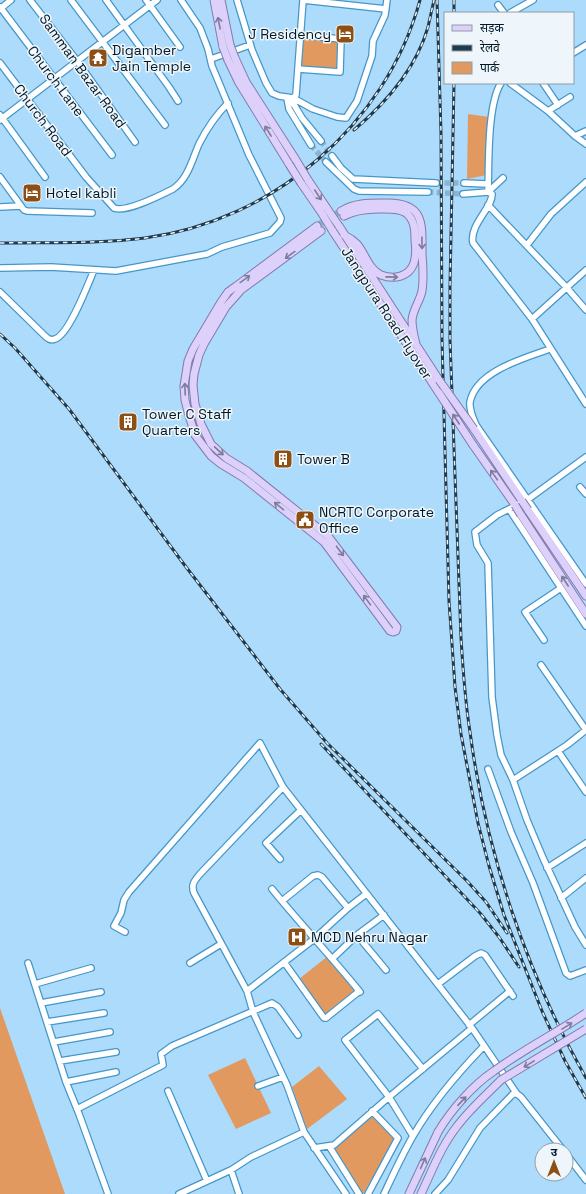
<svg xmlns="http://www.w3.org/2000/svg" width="586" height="1194" viewBox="0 0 586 1194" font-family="'Space Grotesk','Noto Sans Devanagari',sans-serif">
<rect width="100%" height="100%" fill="#addbfb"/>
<path fill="#e19960" d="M304,38L339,40L337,70L301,66Z
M468,114L489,117L487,175L467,179Z
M328,956L359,990L326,1017L299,979Z
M0,1008L65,1194H0Z
M245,1058L271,1113L236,1129L208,1075Z
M319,1066L347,1099L307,1129L292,1087Z
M373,1116L395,1139L363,1194L334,1149Z"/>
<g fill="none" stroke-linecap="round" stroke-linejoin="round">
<path stroke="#8ab4d1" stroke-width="5.5" stroke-dasharray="5.5 3" stroke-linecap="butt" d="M321,141L332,156
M311,145L326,162
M436,183H464
M428,192L463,194"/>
<path stroke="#8ab4d1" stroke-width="7" stroke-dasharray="7 3.5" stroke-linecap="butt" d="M317,226L341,211"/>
<defs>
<path id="minor" d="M30,0L77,61L135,142
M71,0L165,125
M106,0L169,87L178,101
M146,0L180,47
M237,0L252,50L266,83L272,93L279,96L293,98L313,109L337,117L346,118L357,101L372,56L373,41L385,15L387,0
M303,0L386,9
M498,5L504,13
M0,7L112,155
M0,9L11,0
M510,13L533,0
M573,53L586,45
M211,59L250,45
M0,63L86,177L114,208C126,213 161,195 173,189C188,179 192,160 199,144C207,128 216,115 228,103
M298,69L340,72L341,39L300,35
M510,83L548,111L575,136L586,144
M543,83L558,105
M287,98L289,109L311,145
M290,98L302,118L321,141
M293,98L296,95L303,0
M548,111L570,97
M0,115L45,177
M0,120L157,0
M575,136L586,131
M332,156L341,168L353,179L436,183
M326,162L354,189L359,191L428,192
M0,177L24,210L27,211L92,213
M503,178L488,192L492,194C493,207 469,225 473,243L532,319L586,404
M464,183L488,184
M463,194L488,192C489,165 487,105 501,83
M488,205L567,288L586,310
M0,207L21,206
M527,245L551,214L586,182
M0,268L51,267L116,271L207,254L222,247L270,233L280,222L281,218L279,214L249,155L212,66L208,49L200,28L181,0
M0,292L44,335C47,338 50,341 55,339C69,335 88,284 94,270
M532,319L586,270
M550,349C525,358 476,371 470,402C469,410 473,418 476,425L586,584
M586,457L527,500L497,515L475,532L477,545L488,563L492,697L497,735L501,755L513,780L527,820L543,858L575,927L586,945
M580,487L586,494
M509,509L586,626
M544,640L525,612L561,588
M541,665L586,730
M558,751L586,792
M488,769L511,832L533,883L566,973L570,976L586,970
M513,780L567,745L586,730
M283,787L200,874C194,881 191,885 194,893L247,991L253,1012L287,1085L304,1132L346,1194
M280,859L266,843L301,810
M547,868L586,843
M272,889C301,925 332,957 360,992L357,993L326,1018H324L284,962
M561,898L586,878
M282,901L313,876L318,875L322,877L348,908
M125,932L114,926L121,913L124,900L129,892L260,743L283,787L472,1028
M357,935L386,970
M333,958L357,935L384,915
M28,963L66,1082L79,1114L108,1194
M190,963L221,944
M35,984L91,968
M438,984L475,956L481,953L485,955L513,996
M247,991L314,939L348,908L366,894
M41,1003L101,992
M47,1022L104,1013
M469,1025L510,991
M54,1042L110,1032
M60,1061L116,1052
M66,1082L116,1072
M258,1086L283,1077
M168,1091L207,1181
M77,1109L163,1065L161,1054L172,1046L272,1003L278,1007L298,1035
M413,1136L389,1097L472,1028L517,1094L521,1097L563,1150
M329,1146L359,1194
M314,1148L334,1145L389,1097L345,1040L378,1014L423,1069
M566,1154L586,1180
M231,1170L239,1194
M179,1194L231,1170L251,1157L304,1132
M368,1194L398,1138L372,1111
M384,1194C393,1175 402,1155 413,1136C432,1103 457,1074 483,1047
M435,1194L448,1180L480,1128L513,1094H517"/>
<path id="major" d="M214,0L223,47
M221,0L230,45
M235,58L246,82L296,160
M228,60L239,83L289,164
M308,180L328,210
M301,183L321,212
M341,211C356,202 371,203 388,203C425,203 422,225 422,254C423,266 424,279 422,291C420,301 413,309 412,320C412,328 414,336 416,344
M344,216C355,210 366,209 379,209C388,209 399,208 406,213C415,220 415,231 415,241C416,248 416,256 414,263C409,277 394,280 381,275C369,270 365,253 357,244C353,240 348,237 344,235
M317,226L239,284L228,292L221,302L193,349L188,361L184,386L185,400L188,412L195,435L211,456L221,464L244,478L324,542L390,631L393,632L396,631L397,627L328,536L247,471L226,458L211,444L201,424L195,404L193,385L194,374L199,355L204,344L226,307L241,290L321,231
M339,226L439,380
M332,230L439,393
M474,429L522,501
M473,445L515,505
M528,510L586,596
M521,515L586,614
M409,1194L438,1132
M421,1194C432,1171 441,1146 458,1125C470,1109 486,1095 501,1080"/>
</defs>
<use href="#minor" stroke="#4597c9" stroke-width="8"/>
<use href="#major" stroke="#817bae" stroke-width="9"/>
<use href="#minor" stroke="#fff" stroke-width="5.5"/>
<use href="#major" stroke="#ddd0fa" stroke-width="7"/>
<defs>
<path id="rail" d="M437,0L441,133L442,340L449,601L455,687L461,734L478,823L489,866L504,915L542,1011L565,1061L586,1098
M454,0V13
M454,83L450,286V340L461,638C463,670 465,701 470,732C486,852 526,972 586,1078
M354,130C387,102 416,69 428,27C430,18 432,9 434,0
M0,243C48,242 97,244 145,238C273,221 386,125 420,0
M0,334L15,348L69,409L183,563L280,689L327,743L467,881L486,902L507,933
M321,744L480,913L499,937L519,967"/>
</defs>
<use href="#rail" stroke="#1f3a4c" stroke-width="3"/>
<use href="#rail" stroke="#eef6fb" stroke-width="1.5" stroke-dasharray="4.5" stroke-linecap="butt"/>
<defs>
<path id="major-bridge" d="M230,45L235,58
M223,47L228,60
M296,160L308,180
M289,164L301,183
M328,210L339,226
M321,212L332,230
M439,380L474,429
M439,393L473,445
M522,501L528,510
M515,505L521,515
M501,1080L586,1029
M438,1132C451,1110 473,1085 494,1071C523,1050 556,1033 586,1013"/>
</defs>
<use href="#major-bridge" stroke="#817bae" stroke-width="9" stroke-linecap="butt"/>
<use href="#major-bridge" stroke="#ddd0fa" stroke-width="7"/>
</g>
<defs><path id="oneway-shaft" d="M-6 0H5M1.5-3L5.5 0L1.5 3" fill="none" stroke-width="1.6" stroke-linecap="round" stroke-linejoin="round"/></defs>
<g stroke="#7a7d9b">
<use href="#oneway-shaft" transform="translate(219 23) rotate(-101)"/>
<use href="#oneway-shaft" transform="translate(268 131) rotate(-122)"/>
<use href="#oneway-shaft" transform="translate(318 195) rotate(57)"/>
<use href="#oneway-shaft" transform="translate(422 243) rotate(89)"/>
<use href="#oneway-shaft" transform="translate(290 255) rotate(144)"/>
<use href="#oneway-shaft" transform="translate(392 277) rotate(1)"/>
<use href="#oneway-shaft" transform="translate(245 279) rotate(-36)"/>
<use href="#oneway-shaft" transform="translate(185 389) rotate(-92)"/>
<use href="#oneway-shaft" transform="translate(456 419) rotate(-123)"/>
<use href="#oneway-shaft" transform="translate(219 451) rotate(43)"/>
<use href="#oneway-shaft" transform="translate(494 475) rotate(-125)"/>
<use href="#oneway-shaft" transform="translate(279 506) rotate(-141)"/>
<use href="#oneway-shaft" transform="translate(340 551) rotate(53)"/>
<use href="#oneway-shaft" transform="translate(565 581) rotate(-123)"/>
<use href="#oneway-shaft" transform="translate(367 600) rotate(-126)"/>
<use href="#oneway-shaft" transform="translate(567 1026) rotate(-32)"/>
<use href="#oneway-shaft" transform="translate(529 1064) rotate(149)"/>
<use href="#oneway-shaft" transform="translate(462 1101) rotate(-47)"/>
<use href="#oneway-shaft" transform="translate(423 1163) rotate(-66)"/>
</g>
<defs>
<symbol id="hotel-square" viewBox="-11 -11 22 22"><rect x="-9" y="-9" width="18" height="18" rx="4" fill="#8e4f14" stroke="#eef6fb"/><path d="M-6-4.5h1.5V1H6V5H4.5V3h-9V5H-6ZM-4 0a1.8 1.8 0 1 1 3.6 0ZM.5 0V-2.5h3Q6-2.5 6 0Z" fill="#fff"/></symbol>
<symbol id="temple-square" viewBox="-11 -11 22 22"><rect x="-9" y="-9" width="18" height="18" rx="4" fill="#8e4f14" stroke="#eef6fb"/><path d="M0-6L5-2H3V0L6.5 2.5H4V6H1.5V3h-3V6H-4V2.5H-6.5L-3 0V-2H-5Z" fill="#fff"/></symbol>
<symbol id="building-square" viewBox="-11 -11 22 22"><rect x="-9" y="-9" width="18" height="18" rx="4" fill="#8e4f14" stroke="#eef6fb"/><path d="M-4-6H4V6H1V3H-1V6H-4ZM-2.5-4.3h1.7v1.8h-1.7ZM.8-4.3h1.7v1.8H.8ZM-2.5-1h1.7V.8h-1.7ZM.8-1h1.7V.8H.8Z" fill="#fff"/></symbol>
<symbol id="civic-square" viewBox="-11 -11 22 22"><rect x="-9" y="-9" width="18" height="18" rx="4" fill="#8e4f14" stroke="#eef6fb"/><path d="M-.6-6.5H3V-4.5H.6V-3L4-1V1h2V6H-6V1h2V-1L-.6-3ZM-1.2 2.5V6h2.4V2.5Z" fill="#fff"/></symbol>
<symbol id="hospital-square" viewBox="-11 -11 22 22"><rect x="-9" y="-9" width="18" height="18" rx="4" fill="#8e4f14" stroke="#eef6fb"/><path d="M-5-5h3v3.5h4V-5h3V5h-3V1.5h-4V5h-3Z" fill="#fff"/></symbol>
</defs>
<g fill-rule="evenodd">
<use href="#hotel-square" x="334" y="23" width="22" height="22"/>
<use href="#temple-square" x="87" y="47" width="22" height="22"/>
<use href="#hotel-square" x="21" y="182" width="22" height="22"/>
<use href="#building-square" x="117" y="411" width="22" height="22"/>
<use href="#building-square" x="272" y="448" width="22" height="22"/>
<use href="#civic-square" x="294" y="509" width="22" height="22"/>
<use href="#hospital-square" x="286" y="926" width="22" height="22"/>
</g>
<g text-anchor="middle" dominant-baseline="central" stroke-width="3" stroke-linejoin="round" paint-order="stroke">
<g font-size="14" fill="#001827" stroke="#eef6fb" text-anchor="start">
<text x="331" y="34" text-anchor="end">J Residency</text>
<text x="112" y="50">Digamber<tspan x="112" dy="16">Jain Temple</tspan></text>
<text x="46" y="193">Hotel kabli</text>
<text x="142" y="414">Tower C Staff<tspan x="142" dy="16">Quarters</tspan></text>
<text x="297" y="459">Tower B</text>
<text x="319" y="512">NCRTC Corporate<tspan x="319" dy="16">Office</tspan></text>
<text x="311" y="937">MCD Nehru Nagar</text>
</g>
<g font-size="14" fill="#001827" stroke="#eef6fb">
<text transform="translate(83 71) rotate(54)">Samman Bazar Road</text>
<text transform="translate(56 81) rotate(53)">Church Lane</text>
<text transform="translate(43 120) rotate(53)">Church Road</text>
<text transform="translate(387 313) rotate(57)">Jangpura Road Flyover</text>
</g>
</g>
<rect x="444" y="12" width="130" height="72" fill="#eef6fb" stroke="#8f9da6"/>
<rect x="452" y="25" width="20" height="6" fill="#ddd0fa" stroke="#8f9da6"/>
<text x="480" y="32" font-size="12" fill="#001827">सड़क</text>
<rect x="452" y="45" width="20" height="6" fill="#1f3a4c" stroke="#8f9da6"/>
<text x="480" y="52" font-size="12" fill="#001827">रेलवे</text>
<rect x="452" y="62" width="20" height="12" fill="#e19960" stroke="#8f9da6"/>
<text x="480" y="72" font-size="12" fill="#001827">पार्क</text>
<g transform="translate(554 1162)"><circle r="19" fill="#eef6fb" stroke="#8f9da6"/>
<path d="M0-3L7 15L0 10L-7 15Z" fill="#8e4f14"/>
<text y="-6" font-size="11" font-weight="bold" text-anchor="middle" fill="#001827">उ</text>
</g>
</svg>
